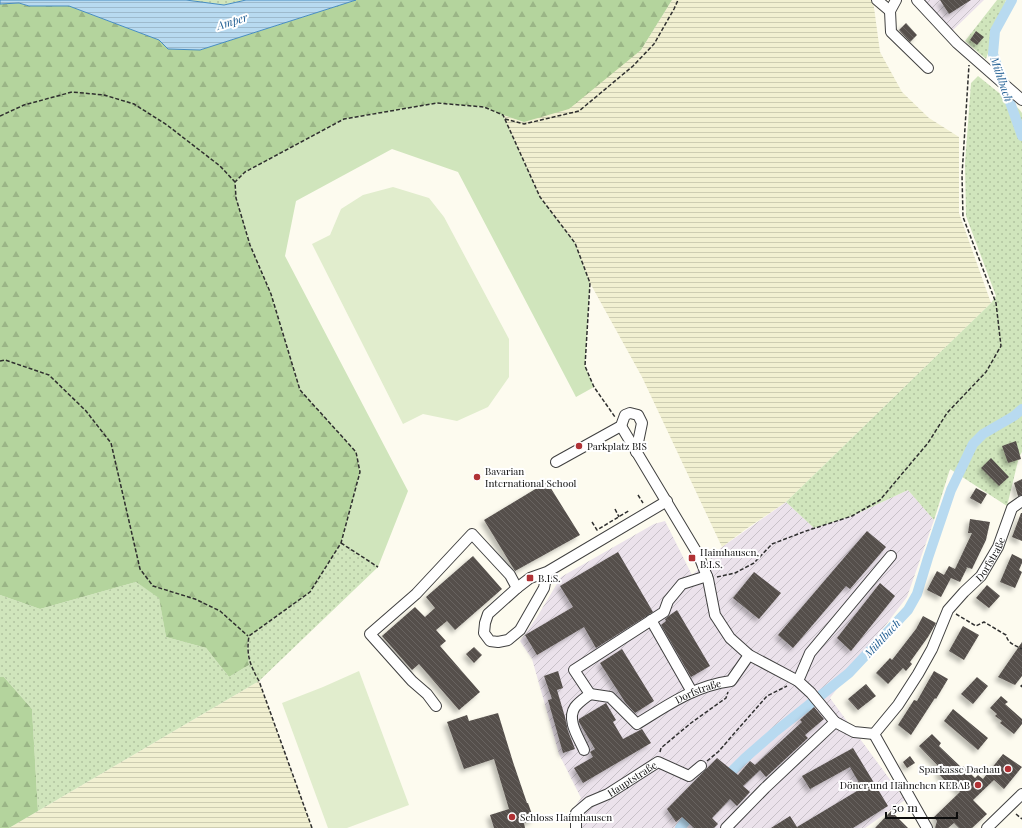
<svg xmlns="http://www.w3.org/2000/svg" width="1022" height="828" viewBox="0 0 1022 828" font-family="'Playfair Display',serif">
<defs>
<pattern id="industrial-furrows" width="10" height="10" patternUnits="userSpaceOnUse"><rect width="10" height="10" fill="#ebe2eb"/><path d="M-1 1l2-2M0 10L10 0M9 11l2-2" fill="none" stroke="#c8c1c8"/></pattern>
<pattern id="farmland-rules" width="6" height="5" patternUnits="userSpaceOnUse"><rect width="6" height="5" fill="#f1f0d1"/><path d="M0 2.5h6" fill="none" stroke="#cdcdb2"/></pattern>
<pattern id="grass-dots" width="8" height="8" patternUnits="userSpaceOnUse"><rect width="8" height="8" fill="#d0e5bc"/><path d="M2 2h.1M6 6h.1" fill="none" stroke="#b1c3a0" stroke-width="1.8" stroke-linecap="round"/></pattern>
<pattern id="forest-firs" width="22" height="20" patternUnits="userSpaceOnUse"><rect width="22" height="20" fill="#b4d49d"/><path d="M5 1l3.5 6h-7zM16 11l3.5 6h-7z" fill="#9ab586"/></pattern>
<pattern id="water-rules" width="6" height="5" patternUnits="userSpaceOnUse"><rect width="6" height="5" fill="#b8daf0"/><path d="M0 2.5h6" fill="none" stroke="#9dbacd"/></pattern>
<pattern id="building-back-hatch" width="6" height="6" patternUnits="userSpaceOnUse"><rect width="6" height="6" fill="#554f4b"/><path d="M-1 5l2 2M0 0l6 6M5-1l2 2" fill="none" stroke="#686460"/></pattern>
<filter id="shadow"><feDropShadow dx="-3.5" dy="3.5" stdDeviation="2" flood-color="#0004"/></filter>
</defs>
<rect width="100%" height="100%" fill="#fdfbef"/>
<path fill="url(#industrial-furrows)" d="M922,0H984L952,31Z
M908,490L934,520L907,597L830,698L905,800L865,828H573L571,812L581,798L559,754L532,659L520,641L537,617L561,577L654,524L665,521L692,575L722,547L786,502L814,528L852,516Z"/>
<path fill="url(#farmland-rules)" d="M672,0H873L880,52L902,92L929,118L959,137V213L991,303L786,502L746,529L722,547L642,377L590,283L575,243L540,197L503,115L524,122L641,50Z
M259,681L312,828H9L38,811Z"/>
<path fill="url(#grass-dots)" d="M186,0H246L224,5Z
M997,0H1006L986,59L965,41Z
M978,76L1019,109L1022,113V452L1019,457L1007,506L950,469L934,520L908,490L852,516L814,528L786,502L991,303L996,296L966,216L965,163L971,83Z
M341,543L378,567L259,681L38,811L32,709L4,677H0V595L40,609L136,582L159,597L166,637L206,648L229,677L249,665L247,647L249,636L310,592Z"/>
<path fill="url(#forest-firs)" d="M356,0H672L641,50L569,109L524,122L503,115L484,107L437,103L344,119L245,172L235,182L236,198L250,245L271,294L300,390L356,452L360,472L341,543L310,592L249,636L247,647L249,665L229,677L206,648L166,637L159,598L136,582L40,609L0,595V4L19,3L29,6H69L159,40L169,49L200,50Z
M0,677H4L32,709L38,811L9,828H0Z"/>
<path fill="#d0e5bc" d="M437,103L484,107L503,115L540,197L575,243L590,283L585,366L594,387L576,397L458,172L392,149L296,201L285,256L408,491L378,567L341,543L360,472L356,452L300,390L271,294L250,245L236,198L235,182L245,172L344,119Z"/>
<path fill="#e1edcd" d="M393,187L429,198L444,217L509,339V377L488,407L457,421L423,414L403,424L312,244L330,235L341,209L363,195Z
M359,671L409,805L347,828H328L282,703L323,687Z"/>
<path fill="url(#water-rules)" stroke="#468cc0" d="M0,0H186L224,5L246,0H356L200,50L168,49L159,40L69,6H29L19,3L0,4Z"/>
<g fill="none" stroke-linecap="round" stroke-linejoin="round">
<path stroke="#b8daf0" stroke-width="10" d="M1012,0L995,31L993,54L1022,136
M724,779L745,758L776,731L849,673L908,610L917,594L928,558L951,490L973,444L983,434L1014,416L1022,409
M680,828L694,811"/>
</g>
<path fill="url(#building-back-hatch)" filter="url(#shadow)" d="M940,0H971L949,14Z
M906,23L917,35L910,42L899,30Z
M976,31L984,37L977,45L970,40Z
M1016,441L1021,459L1008,463L1002,446Z
M991,458L1009,477L999,486L981,468Z
M1022,479V495L1018,496L1014,483Z
M547,482L580,535L515,571L484,520Z
M976,488L987,494L981,504L970,498Z
M1021,513H1022V541L1012,537Z
M970,519L990,522L986,540L972,569L966,567L967,568L960,582L951,578L941,597L927,590L937,571L944,575L949,566L955,569L972,533H968Z
M867,531L886,547L850,589L846,586L793,648L778,635Z
M618,552L653,612L596,648L584,627L537,655L525,635L573,607L560,586Z
M1012,554L1022,559V563L1019,570L1022,572L1015,588L1000,582Z
M473,556L502,589L455,630L447,621L436,630L446,641L440,646L480,692L459,710L419,664L412,670L382,636L415,607L425,617L435,608L426,597Z
M754,572L781,593L759,619L733,598Z
M880,583L895,596L851,651L837,638Z
M987,585L1000,596L989,608L976,598Z
M677,610L710,666L691,677L661,625L666,621L665,619L670,615Z
M923,616L936,623L935,625L928,637L910,662L912,664L906,671L903,668L888,684L876,673L890,658L892,660L916,629Z
M963,626L979,635L964,660L949,651Z
M1022,642V676L1015,685L998,677Z
M474,647L482,655L474,663L466,654Z
M622,649L654,701L635,713L625,702L600,663Z
M558,671L563,688L557,690L565,717L568,731L575,749L563,753L548,700L552,699L544,676Z
M934,671L948,679L936,699L935,698L911,735L898,725L914,700L917,701Z
M977,677L988,686L973,704L961,694Z
M866,684L876,696L858,710L848,699Z
M1001,696L1008,702L1005,704L1022,719V724L1014,734L1000,723L1002,721L995,716L997,714L990,708Z
M606,703L616,720L613,722L623,739L642,729L651,743L583,783L574,768L593,757L590,752L595,749L579,722V719Z
M814,707L824,719L805,735L808,738L766,777L760,770L743,786L750,792L737,806L730,799L712,818L718,824L714,828H694L682,817L676,822L667,809L717,758L738,775L750,761L755,765L802,722L800,720Z
M953,709L988,738L978,750L944,721Z
M498,713L513,762L527,803H528L534,820L524,823L525,828H494L490,815L509,809L494,759L464,769L447,722L467,715L469,721Z
M932,734L941,743L939,746L962,768L963,766L975,778L978,775L983,779L1003,754L1022,767L1004,789L994,780L973,800L987,814L972,828H959L954,823L948,828H935L937,821L934,817L960,792L950,781L947,783L938,773L942,770L919,746Z
M853,748L888,806L853,828H771L790,816L797,827L862,788L850,767L810,789L802,776Z
M910,756L915,763L907,768L903,762Z
M891,811L908,828H875Z"/>
<g fill="none" stroke-linecap="round" stroke-linejoin="round">
<defs>
<g id="minor">
<path d="M877,0L890,11"/>
<path d="M896,0L890,11L891,32L928,68"/>
<path d="M917,0L957,43L1022,100"/>
<path d="M621,426L699,556L708,579L715,615L730,638L749,655L798,681L811,693L835,722L854,732L874,734"/>
<path d="M556,462L621,426L625,415L630,413L638,415L642,423L636,452"/>
<path d="M547,572L544,588L520,630L508,640L498,642L490,641L484,633L485,623L488,614L517,588L530,578L547,572L667,501"/>
<path d="M651,620L692,692"/>
<path d="M798,681L810,653L891,556"/>
<path d="M590,694L574,670L664,612L668,601L682,584L707,576"/>
<path id="s1" d="M590,694L610,697L637,724C668,705 694,686 731,681L749,655"/>
<path d="M436,706L427,694L412,681L370,634L416,594L472,534L510,575L517,588"/>
<path id="s2" d="M874,734L898,705L918,674L932,649L948,610L964,592L981,576L998,547L1012,508L1022,501"/>
<path d="M874,734L927,828"/>
<path d="M584,750C579,738 566,720 575,707C579,702 585,698 590,694"/>
<path id="s3" d="M576,828V813L589,802L608,794L658,762L689,776L701,766"/>
<path d="M726,828L765,788L835,722"/>
<path d="M987,828L1022,794"/>
</g>
</defs>
<use href="#minor" stroke="#404040" stroke-width="12"/>
<path stroke="#2f2f2f" stroke-width="1.5" stroke-dasharray="4 2" stroke-linecap="butt" d="M0,116L24,105L72,92L104,95L134,104L167,125L220,166L235,182
M505,119L524,124L579,111L633,66L654,44L674,9L678,0
M0,361L5,360L49,375L86,411L111,443L140,569L153,586L195,599L220,611L248,636
M638,495L643,503
M615,509L619,517
M592,522L597,530L630,510
M341,543L378,567
M717,577L735,573L754,563L772,544L806,531L852,516L880,500L928,443L947,413L986,372L1001,346L996,303L963,217L962,175L969,65
M956,614L976,626L984,622L1006,635C1008,644 1015,645 1022,649
M1022,685L1021,686L1022,687
M660,752L661,748L691,723L726,698L728,692
M707,761L718,752L767,696L787,686
M1016,814L1022,819
M312,828L259,681C250,665 246,655 249,636L310,592L341,543L360,472L356,452L300,390L271,294L250,245L236,198L235,182L245,172L344,119L437,103L484,107L503,115L540,197L575,243L590,283L585,366L594,387L615,417"/>
<use href="#minor" stroke="#fff" stroke-width="10"/>
</g>
<g fill="#b03235" stroke="#fff" stroke-width="1.5">
<circle cx="579" cy="446" r="4"/>
<circle cx="477" cy="477" r="4"/>
<rect x="688" y="554" width="8" height="8" rx="2"/>
<rect x="526" y="574" width="8" height="8" rx="2"/>
<circle cx="1008" cy="769" r="4"/>
<circle cx="978" cy="785" r="4"/>
<circle cx="512" cy="817" r="4"/>
</g>
<g text-anchor="middle" dominant-baseline="central" stroke-width="4" stroke-linejoin="round" paint-order="stroke">
<g font-size="10" fill="#0d0d0d" stroke="#fff" text-anchor="start">
<text x="587" y="446">Parkplatz BIS</text>
<text x="485" y="471">Bavarian<tspan x="485" dy="12">International School</tspan></text>
<text x="700" y="552">Haimhausen,<tspan x="700" dy="12">B.I.S.</tspan></text>
<text x="538" y="578">B.I.S.</text>
<text x="1000" y="769" text-anchor="end">Sparkasse Dachau</text>
<text x="970" y="785" text-anchor="end">Döner und Hähnchen KEBAB</text>
<text x="520" y="817">Schloss Haimhausen</text>
</g>
<g font-size="10" fill="#0d0d0d" stroke="#fff">
<text stroke="none"><textPath href="#s2" startOffset="212">Dorfstraße</textPath></text>
<text stroke="none"><textPath href="#s1" startOffset="128">Dorfstraße</textPath></text>
<text stroke="none"><textPath href="#s3" startOffset="81">Hauptstraße</textPath></text>
</g>
<g font-size="11" font-style="italic" fill="#225f93" stroke="#fff">
<text transform="translate(232 21) rotate(-17)">Amper</text>
<text transform="translate(1002 79) rotate(71)">Mühlbach</text>
<text transform="translate(882 638) rotate(-47)">Mühlbach</text>
</g>
</g>
<path d="M886 812v6h71v-6" fill="none" stroke="#0d0d0d" stroke-width="2"/>
<text x="892" y="812" font-size="12" fill="#0d0d0d" stroke="#ffffff" stroke-width="3" paint-order="stroke">50 m</text>
</svg>
